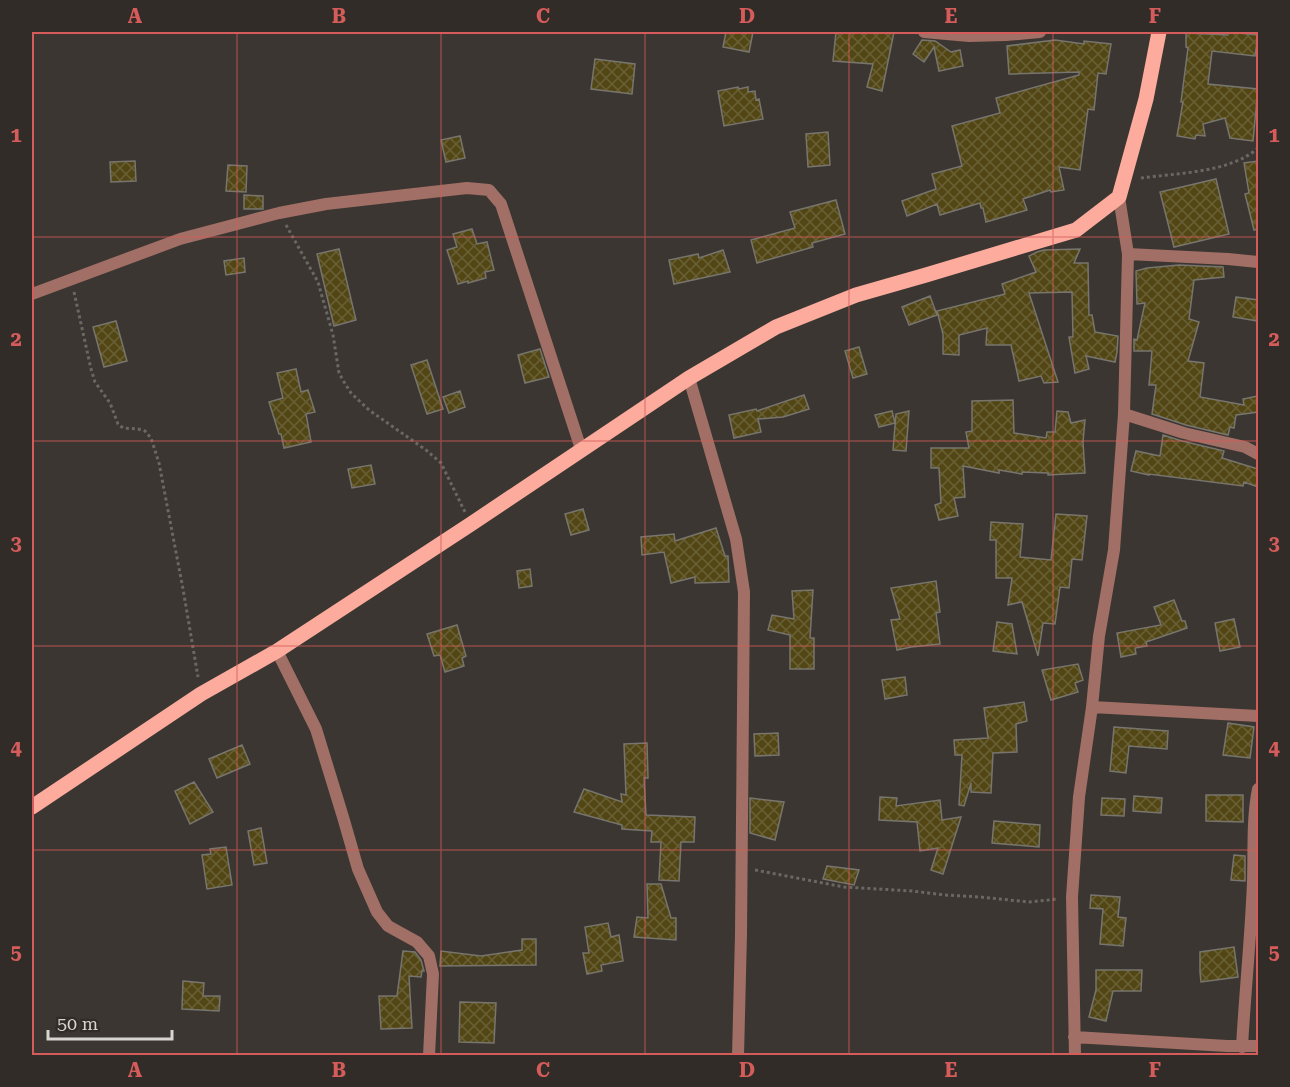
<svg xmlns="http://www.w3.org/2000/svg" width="1290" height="1087" viewBox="0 0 1290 1087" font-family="'Roboto Serif',serif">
<defs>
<pattern id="building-cross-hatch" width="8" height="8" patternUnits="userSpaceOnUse" patternTransform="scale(1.5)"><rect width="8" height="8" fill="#524615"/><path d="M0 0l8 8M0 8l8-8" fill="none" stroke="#6a6036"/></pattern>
</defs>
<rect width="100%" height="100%" fill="#3b3631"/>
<path fill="url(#building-cross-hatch)" stroke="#77756e" stroke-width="1.5" d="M726,32H753L749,52L723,47Z
M836,32H894L882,91L867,87L873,64L833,61Z
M1228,32L1258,35L1255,56L1212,51L1208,84L1258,89L1253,141L1230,138L1225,118L1203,124L1205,136L1196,135L1195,139L1177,136L1183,102H1181L1188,48L1186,47V33L1228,35Z
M922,40L935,41L951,52L960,50L963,66L939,71L934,47L924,62L913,54Z
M1055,40L1084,44V41L1111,44L1106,74L1098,73L1094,110L1088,109L1080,170L1059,167L1064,190L1051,192L1050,190L1023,199L1027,210L986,222L983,208H981L980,203L940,215L937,204L907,216L902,201L936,189L932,174L962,166L952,126L1000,113L996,98L1079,75V72L1009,74L1007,46Z
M595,59L635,64L632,94L591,89Z
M738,87L739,89L748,87V92L755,91L756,100L759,99L763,119L724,126L718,91Z
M828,132L830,165L808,167L806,134Z
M460,136L465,158L446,162L441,140Z
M135,161L136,181L111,182L110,162Z
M1258,161V229L1254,230L1245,194L1249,193L1244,163Z
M228,165L247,166L246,192L226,191Z
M1216,179L1229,234L1174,247L1160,192Z
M244,195L263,196V209H244Z
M836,200L845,234L812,243L813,247L757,263L751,240L795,228L790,212Z
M472,229L477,244L487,242L494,270L485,272L486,278L468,283V281L458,284L447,250L457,247L453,234Z
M339,249L356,320L334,326L317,254Z
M1080,249L1074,263H1088L1089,315H1092L1095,332L1118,336L1117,352L1115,362L1086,356L1089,369L1075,373L1069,337H1073L1072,292L1029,293L1058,382L1044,383L1041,376L1019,381L1011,345H986L987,328L959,335V355L943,354V334L937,311L1005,294L1002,284L1036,272L1029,256L1037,252L1044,250Z
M723,250L730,272L674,284L669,260L698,254L699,258Z
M244,258L245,272L226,275L224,261Z
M1179,265L1223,267L1224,277L1194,280L1189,319L1199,322L1188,361L1204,363L1200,397L1244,405L1243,399L1258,396V412L1236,415L1234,428L1230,427L1228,435L1186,425L1152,414L1156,385H1149L1152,351H1134V339L1137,340L1145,303L1137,304L1136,271L1147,268Z
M930,296L937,315L909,325L902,307Z
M1236,297L1258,300V321L1233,317Z
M116,321L127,361L104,367L93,327Z
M859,347L867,374L853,378L845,351Z
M540,349L549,377L525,383L518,355Z
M427,360L443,409L427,414L411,365Z
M296,369L301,392L308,390L315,412L306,414L311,442L284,448L281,434H279L269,402L283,398L277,373Z
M460,391L465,407L449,413L443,397Z
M804,395L809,409L783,417L758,419L761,432L734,438L729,415L756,409L757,411Z
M1013,400L1014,433L1046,438L1047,432H1055L1057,411L1068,412L1071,423L1085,420L1083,442L1085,473L1048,475V473L1022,472V474L999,470V473L963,466L965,497L954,498L958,516L939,520L935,505L941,503L939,468H931V448H969L966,432L972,431V401Z
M892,411L895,423L879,427L875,415Z
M909,411L906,451L893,450L896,414Z
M1163,435L1182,441L1224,451L1222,458L1258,469V487L1244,482L1243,486L1149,474V475L1131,471L1136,451L1160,456Z
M371,465L375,484L352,488L348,469Z
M583,509L589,530L571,535L565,514Z
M1056,514L1087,516L1082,560L1072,559L1069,588L1060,587L1055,624L1043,623L1038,656L1022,602L1008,605L1012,578H996V540H990L991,522L1023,524L1020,557L1051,560Z
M716,528L725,556H728L729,582L695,583V577L671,583L664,552L642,555L641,537L674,534L675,541Z
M530,569L532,586L519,588L517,571Z
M936,581L940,612L936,613L940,644L911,647L897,650L891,620L900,619L891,588Z
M813,590L810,638H814V669H790V635L768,630L772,615L794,619L792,591Z
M1174,600L1182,621H1185L1187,628L1146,642L1147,646L1135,648L1136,654L1121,657L1117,633L1161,625L1154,607Z
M1234,619L1240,647L1220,651L1215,623Z
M997,622L1012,624L1017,654L993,651Z
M457,625L466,656L462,658L464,666L445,672L440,655L434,656L427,634Z
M1078,664L1083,680L1075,683L1078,692L1051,700L1042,670Z
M905,677L907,695L885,699L882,680Z
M1024,702L1027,721L1016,724L1017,752L993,753L991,793L971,792V783L964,806L959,805L962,755H955L954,740L988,738L984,708Z
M1228,723L1254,727L1250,758L1223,755Z
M1114,727L1168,731L1167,749L1129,746L1126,773L1110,771Z
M778,733L779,755L755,756L754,734Z
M647,743L648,778H644L646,815L695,817L694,842H681L679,881L659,880L661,842H651L652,831L622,829V825L574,812L584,789L622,802L621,794L626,795L624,744Z
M242,745L250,764L217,778L209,759Z
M194,782L213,812L190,824L175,791Z
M1206,795H1243V822L1206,821Z
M1134,796L1162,798L1161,813L1133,811Z
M880,797L897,798L896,806L940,800L942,820L961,817L943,874L931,870L938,848L920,851L917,822L879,820Z
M750,798L784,802L775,840L750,833Z
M1102,798L1125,799L1124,816L1101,815Z
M994,821L1040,825L1039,847L992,843Z
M261,828L267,863L254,865L248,831Z
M226,847L232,885L207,889L202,855L211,854L210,849Z
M1234,855L1245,856V881L1231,880Z
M827,866L859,870L854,885L823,879Z
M647,884H661L671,918H676V940L634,937L637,917L648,918Z
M1091,895L1120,897L1118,917L1126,918L1123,946L1100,944L1103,909L1090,908Z
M608,923L611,937L619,935L623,961L601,965L602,971L587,974L583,953H589L585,927Z
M522,939H536V965L440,966L441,951L481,956L522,950Z
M1234,947L1238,977L1201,982L1200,972V952Z
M403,951L415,952L421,960L424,971H422L421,977L409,976L412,1028L381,1029L379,996H397Z
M1096,970H1142L1141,991H1113L1106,1021L1089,1017L1096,990Z
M183,981L204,983L203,996H220L219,1011L182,1009Z
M460,1002L496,1003L494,1043L459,1042Z"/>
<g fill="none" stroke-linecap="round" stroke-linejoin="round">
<path stroke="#6b6762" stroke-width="3" stroke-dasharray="3 3" stroke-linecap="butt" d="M1141,178C1177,173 1230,173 1258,148
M286,225L318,282L333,335L339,373L344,382L351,393L369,410L426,450L441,463L465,512
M74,292L91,369L95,382L110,403L118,424L123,428L138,429L145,431L151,438L159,463L183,589L198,677
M755,870L844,887L912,891L945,895L980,897L1029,902L1058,899"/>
<path stroke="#a16f65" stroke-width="12" d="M924,32L969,36L1006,35L1040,32
M1128,254L1228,259L1258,262
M32,294L180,239L279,213L326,204L467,188L489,190L501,204L581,449
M689,378L736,539L744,592L741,934L738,1056
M1124,414L1184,433L1245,447L1258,454
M277,651L316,729L343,817L358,869L377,912L388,926L417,942L429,956L433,974L429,1056
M1092,707L1258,716
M1074,1037L1227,1046H1258
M1242,1047C1245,991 1251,936 1253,881C1254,850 1252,819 1258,789
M1075,1056L1072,897L1079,797L1092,707L1099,636L1114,550L1124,414L1128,254L1119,197"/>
<path stroke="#fcab9c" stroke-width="15" d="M32,807L201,694L277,651L471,524L689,378L776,327L856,295L926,275L1076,230L1119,197L1146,99L1159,32"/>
</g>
<path fill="none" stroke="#d65c5b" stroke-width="1.5" stroke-opacity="0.55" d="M237,32V1056M441,32V1056M645,32V1056M849,32V1056M1053,32V1056M32,237H1258M32,441H1258M32,646H1258M32,850H1258"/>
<rect width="1290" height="1087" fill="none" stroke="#312c27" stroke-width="66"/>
<path d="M48 1030v9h124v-9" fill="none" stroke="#d7d4d1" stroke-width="3"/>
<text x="57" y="1030" font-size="18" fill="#d7d4d1" stroke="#312c27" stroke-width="4.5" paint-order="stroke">50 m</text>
<rect x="33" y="33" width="1224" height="1021" fill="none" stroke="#d65c5b" stroke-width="2"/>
<g font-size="20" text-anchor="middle" font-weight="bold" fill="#d65c5b">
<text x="135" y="23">A</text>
<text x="339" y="23">B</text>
<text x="543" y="23">C</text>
<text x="747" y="23">D</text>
<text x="951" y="23">E</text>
<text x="1155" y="23">F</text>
<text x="16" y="142">1</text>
<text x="1274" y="142">1</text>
<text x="16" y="346">2</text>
<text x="1274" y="346">2</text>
<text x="16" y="550">3</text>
<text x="1274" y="550">3</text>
<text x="16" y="755">4</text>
<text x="1274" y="755">4</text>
<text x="16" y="959">5</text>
<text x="1274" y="959">5</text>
<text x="135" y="1077">A</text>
<text x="339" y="1077">B</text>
<text x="543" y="1077">C</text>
<text x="747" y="1077">D</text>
<text x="951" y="1077">E</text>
<text x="1155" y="1077">F</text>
</g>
</svg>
